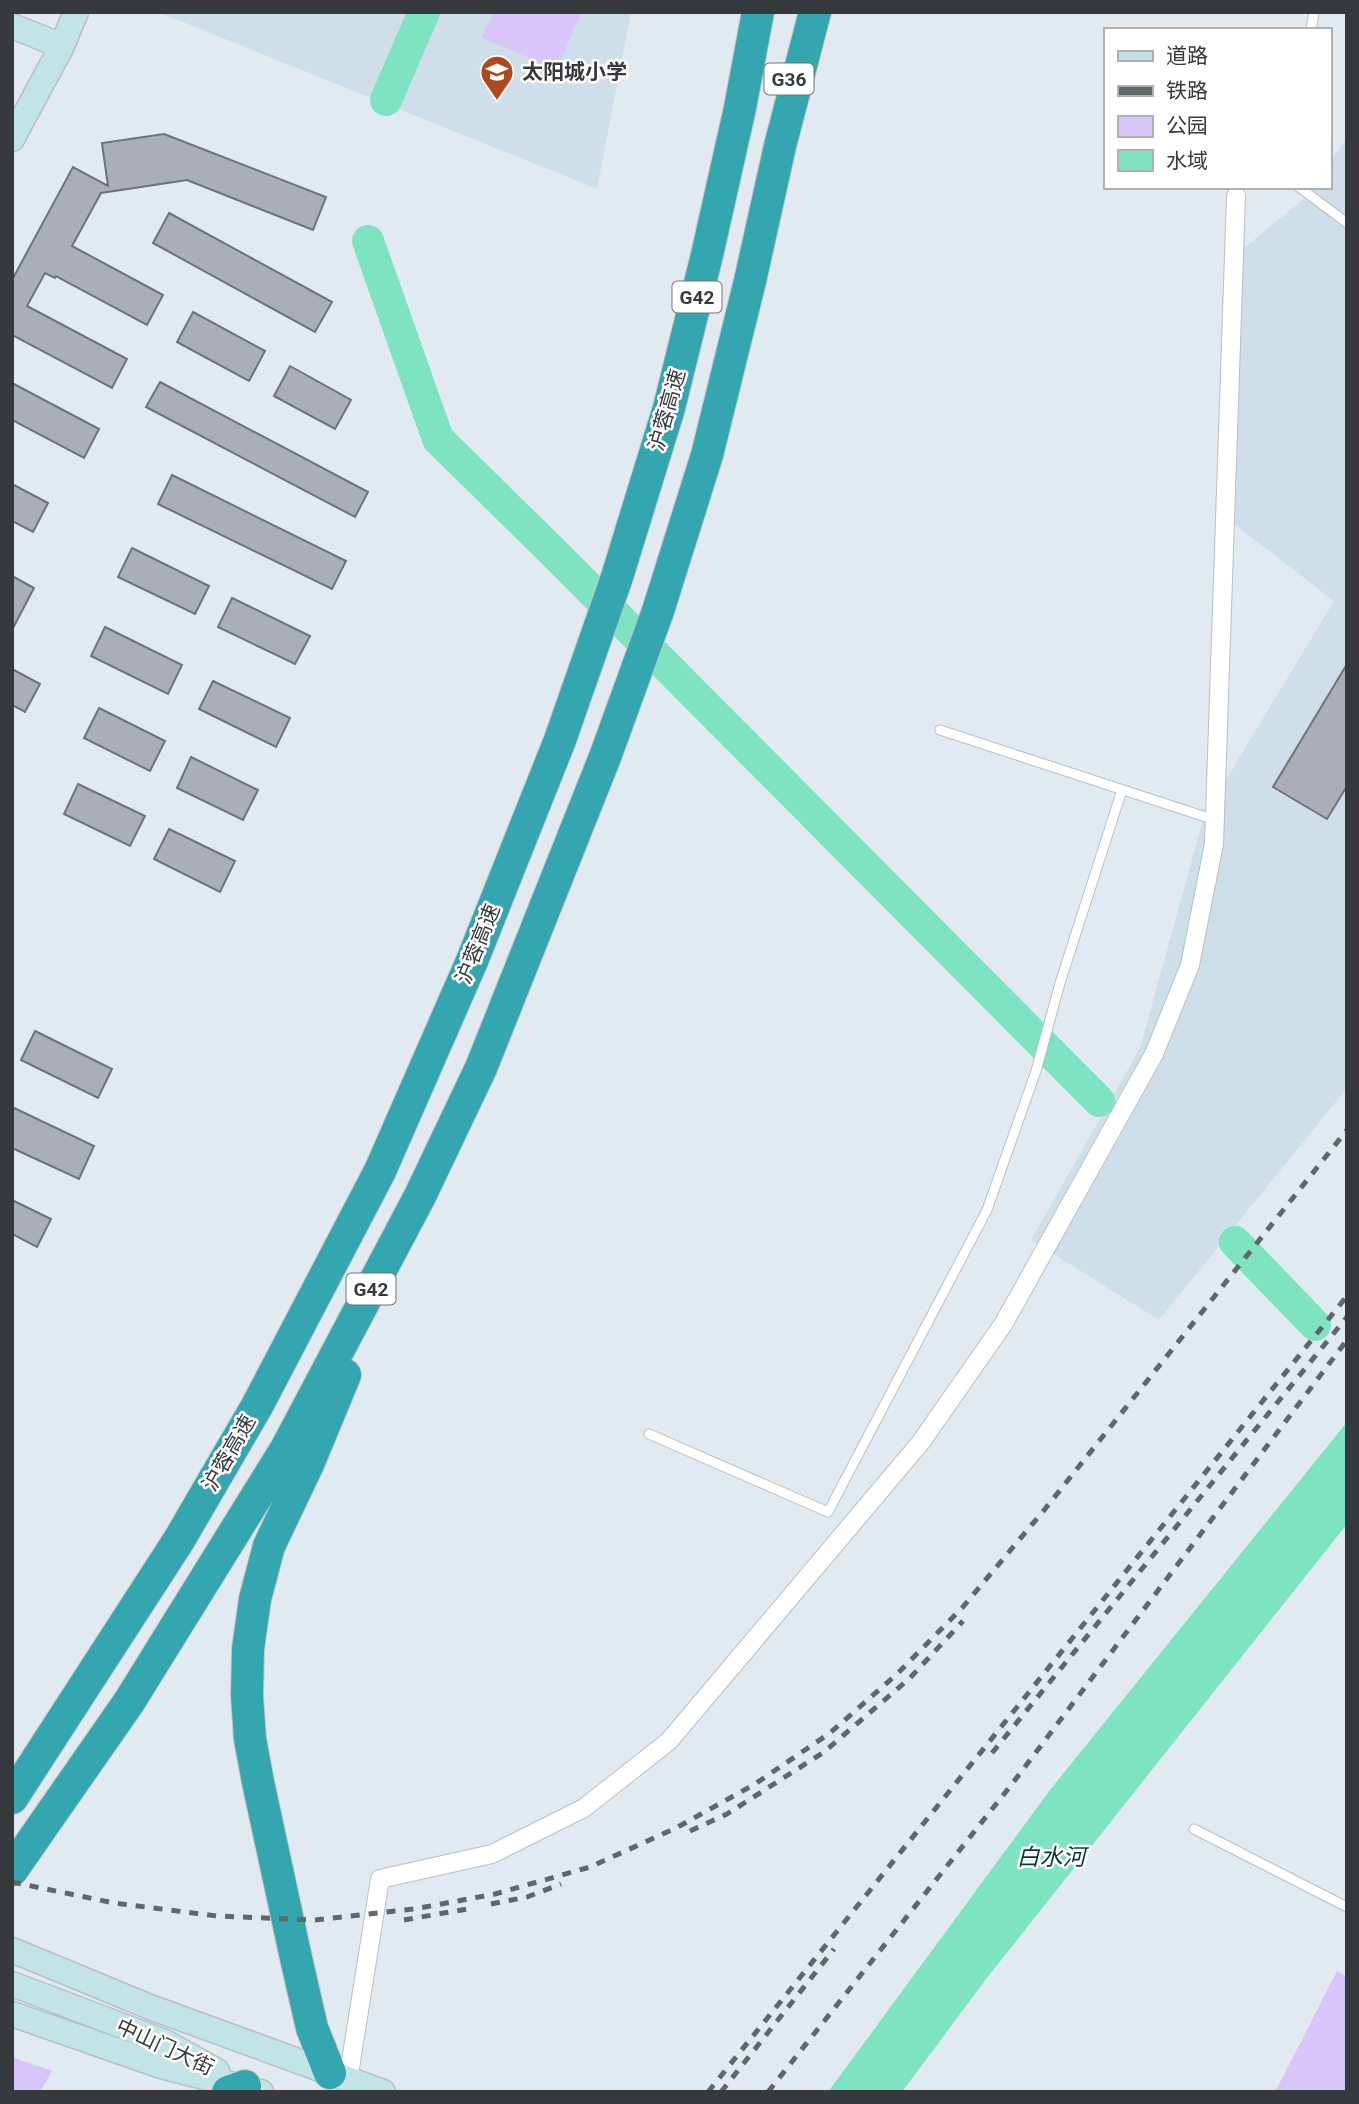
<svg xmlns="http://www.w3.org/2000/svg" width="1359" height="2104" viewBox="0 0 1359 2104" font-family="Roboto,'Noto Sans SC',sans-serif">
<rect width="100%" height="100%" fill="#e1eaf0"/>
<path fill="#cfdfea" d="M161,12H631L597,189L163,14Z
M1347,138V1088L1159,1320L1031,1240L1140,1048L1204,816L1334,601L1221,514L1233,257L1306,197L1313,187H1329V163Z"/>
<path fill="#d9c6f9" d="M493,12H581L557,70L482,38Z
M1337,1971L1347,1977V2092H1275Z
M12,2057L52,2071L40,2092H12Z"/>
<path fill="#7de3c0" d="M1347,1422V1524L986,1979L902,2092H828L1050,1790Z"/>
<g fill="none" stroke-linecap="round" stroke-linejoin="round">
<path stroke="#7de3c0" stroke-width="32" d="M386,100L424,12
M368,241L438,439L555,554L1099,1101
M1235,1242L1315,1325"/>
</g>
<path fill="#aaaeb6" stroke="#6f727b" stroke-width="2" d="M164,134L326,197L313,230L187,180L101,193L72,246L163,295L147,325L56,276L55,278L45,273L27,306L127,359L112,388L12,335V280L73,167L108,186L102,143Z
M169,213L332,302L315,332L153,243Z
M193,312L265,351L249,381L177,342Z
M290,366L351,400L335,429L274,396Z
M160,382L368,492L355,517L146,407Z
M12,383L99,429L84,458L12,420Z
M172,475L346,561L332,589L158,504Z
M12,484L48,503L33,532L12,521Z
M132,548L209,586L195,614L118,577Z
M12,576L34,588L12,630Z
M232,598L310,636L295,664L218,627Z
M105,627L182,665L168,694L91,656Z
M1347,664V786L1327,819L1273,787Z
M12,669L40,684L25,712L12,705Z
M213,681L290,718L276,747L199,709Z
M99,708L165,741L150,771L84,738Z
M191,757L258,790L243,820L177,788Z
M78,784L145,816L130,846L64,814Z
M169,829L235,861L220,892L154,859Z
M35,1031L112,1069L98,1098L21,1060Z
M12,1107L94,1146L79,1179L12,1148Z
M12,1200L51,1219L37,1247L12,1234Z"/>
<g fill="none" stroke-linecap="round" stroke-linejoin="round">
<defs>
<path id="service" d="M1311,30L1314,12
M1299,187L1347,223
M940,730L1215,820
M649,1434L828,1512L987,1210L1036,1071L1060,983L1122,790
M1194,1829L1347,1907"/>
<path id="minor" d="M348,2080L380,1879L492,1854L584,1808L669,1741L921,1442L1004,1323L1154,1054L1190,965L1214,844L1236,196"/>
<path id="secondary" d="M12,26L62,46
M12,139L62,46L76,12
M12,1950L150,2007L383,2092
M12,1984L165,2042L217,2071
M12,2014L161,2066L261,2092"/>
<path id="motorway" d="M12,1798L179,1540L257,1406L380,1171L472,961L560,740L617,577L669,408L707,255L740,108L758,12
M12,1870L129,1702L286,1449L420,1196L481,1068L605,757L658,611L707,455L750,281L780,146L815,12
M330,2073L312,2028L296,1958L258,1782L250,1739L247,1696L248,1649L255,1599L269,1546L309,1462L345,1375
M228,2092L245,2086"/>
</defs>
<use href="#service" stroke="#b7c0c6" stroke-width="11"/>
<use href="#minor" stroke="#b7c0c6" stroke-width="20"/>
<use href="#secondary" stroke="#b7c0c6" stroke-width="27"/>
<use href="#motorway" stroke="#c7c8c8" stroke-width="34"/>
<use href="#service" stroke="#fff" stroke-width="9"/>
<use href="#minor" stroke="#fff" stroke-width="18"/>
<use href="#secondary" stroke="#c2e4e7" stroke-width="24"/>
<use href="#motorway" stroke="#34a6af" stroke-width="32"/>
<path stroke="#616669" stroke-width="5" stroke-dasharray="9 9" stroke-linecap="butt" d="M992,1753L1347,1317
M690,1831L727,1814L824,1752L910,1678L963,1621
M12,1882L114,1903L217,1916L314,1920L414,1909L495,1894L590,1867L676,1828L755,1784L830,1733L897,1674L962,1608L1045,1509L1347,1130
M491,1904L527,1897L561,1884
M404,1920L467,1909
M708,2092L1347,1296
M721,2092L834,1949
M768,2092L1012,1784L1347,1340"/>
</g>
<defs>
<symbol id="school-pin" viewBox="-11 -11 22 30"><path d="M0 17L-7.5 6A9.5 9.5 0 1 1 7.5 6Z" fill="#b04a1e" stroke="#fff"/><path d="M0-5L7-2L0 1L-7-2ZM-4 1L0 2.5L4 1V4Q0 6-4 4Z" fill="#fff"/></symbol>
</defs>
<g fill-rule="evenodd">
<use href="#school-pin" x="478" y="53" width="38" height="52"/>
</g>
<g text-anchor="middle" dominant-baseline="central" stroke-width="5" stroke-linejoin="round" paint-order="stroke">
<g fill="#fff" stroke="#727576" stroke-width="2">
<rect x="764.5" y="63.5" width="49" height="31" rx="5"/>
<rect x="672.5" y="281.5" width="49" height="31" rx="5"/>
<rect x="346.5" y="1273.5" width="49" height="31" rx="5"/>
</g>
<g font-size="19" font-weight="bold" fill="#363a3c">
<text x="789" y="79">G36</text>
<text x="697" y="297">G42</text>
<text x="371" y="1289">G42</text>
</g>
<g font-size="21" font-weight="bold" fill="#363a3c" stroke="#fff" text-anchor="start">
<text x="522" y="72">太阳城小学</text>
</g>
<g font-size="21" fill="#363a3c" stroke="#fff">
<text transform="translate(667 410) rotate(-74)">沪蓉高速</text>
<text transform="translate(478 944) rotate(-68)">沪蓉高速</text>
<text transform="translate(229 1453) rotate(-60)">沪蓉高速</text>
<text transform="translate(165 2047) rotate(25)">中山门大街</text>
</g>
<g font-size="23" font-style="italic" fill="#08382b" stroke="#fff">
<text x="1051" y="1857">白水河</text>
</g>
</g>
<rect width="1359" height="2104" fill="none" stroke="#363a3c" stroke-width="28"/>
<rect x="1104" y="28" width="228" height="161" fill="#ffffff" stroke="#afb0b1" stroke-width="2"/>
<rect x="1118" y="51" width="35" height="10" fill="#c2e4e7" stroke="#afb0b1" stroke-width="2"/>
<text x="1166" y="63" font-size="21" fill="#363a3c">道路</text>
<rect x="1118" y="86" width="35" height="10" fill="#616669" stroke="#afb0b1" stroke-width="2"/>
<text x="1166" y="98" font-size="21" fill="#363a3c">铁路</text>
<rect x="1118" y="116" width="35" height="21" fill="#d9c6f9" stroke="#afb0b1" stroke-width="2"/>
<text x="1166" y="133" font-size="21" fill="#363a3c">公园</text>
<rect x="1118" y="150" width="35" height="21" fill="#7de3c0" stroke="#afb0b1" stroke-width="2"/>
<text x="1166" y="168" font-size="21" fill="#363a3c">水域</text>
</svg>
